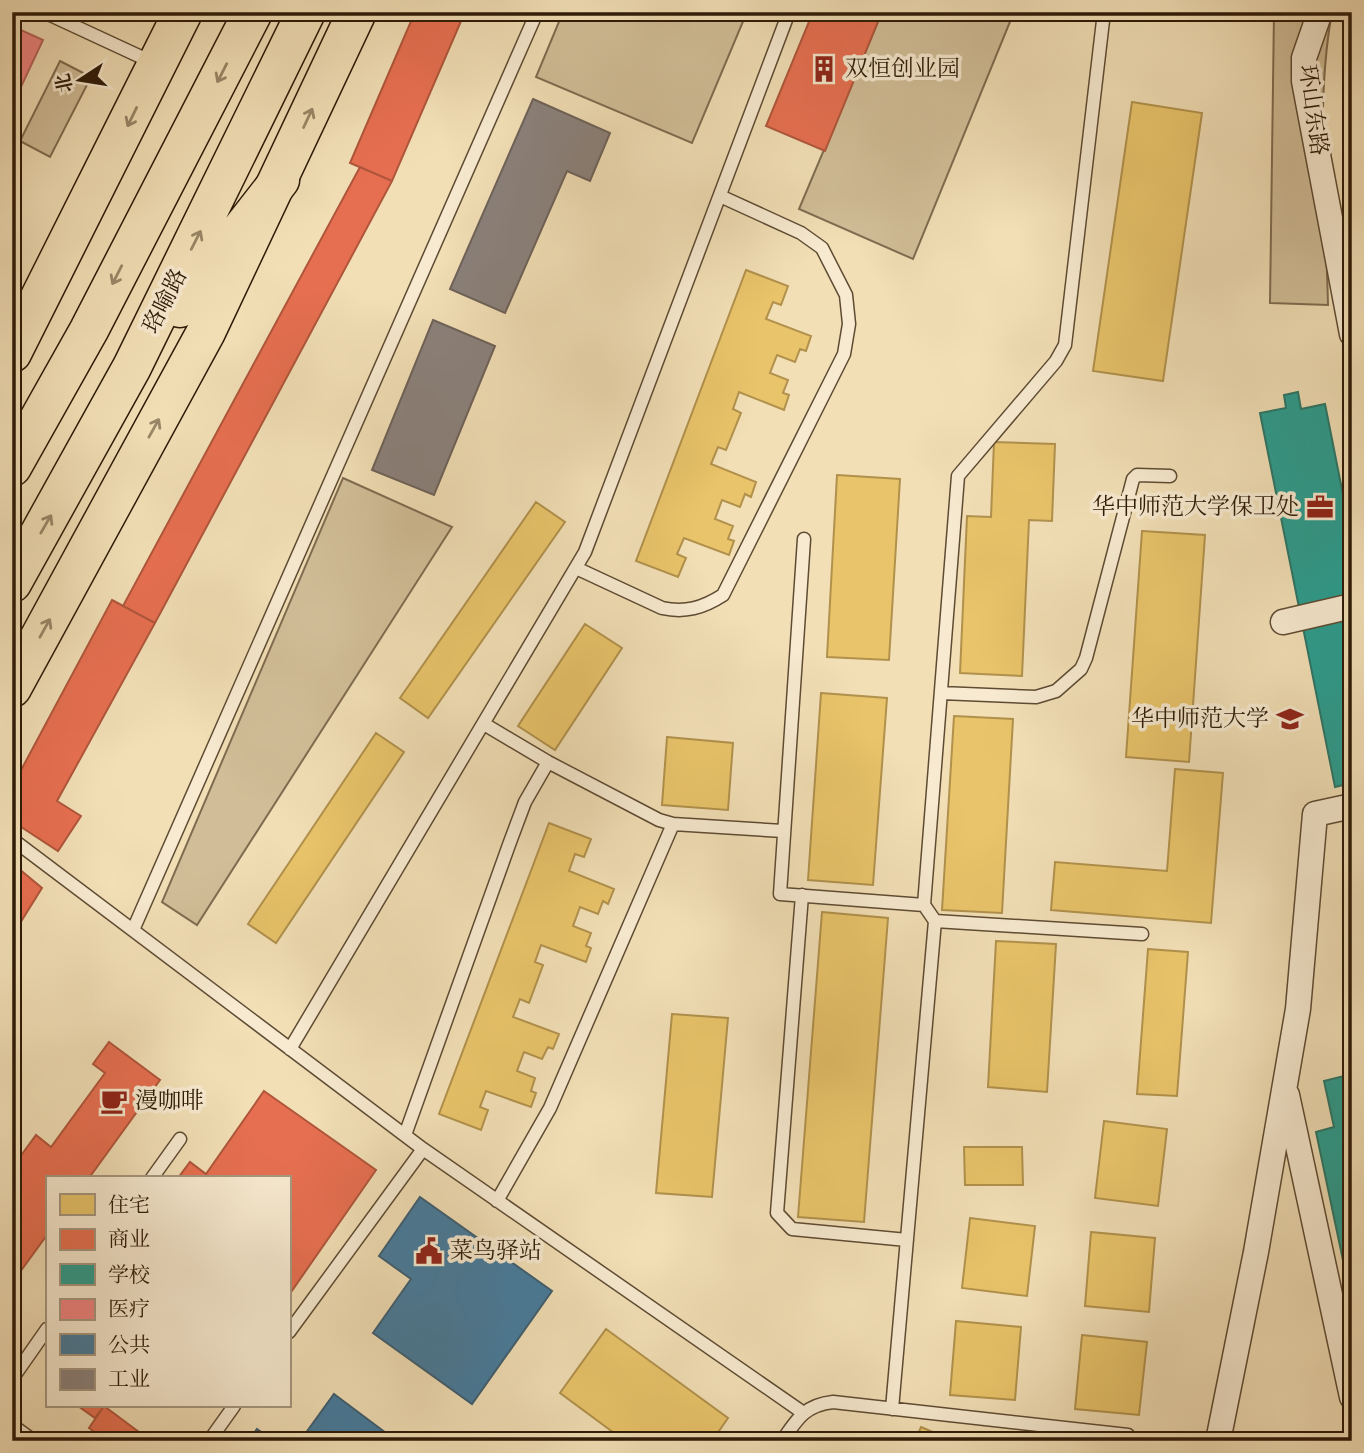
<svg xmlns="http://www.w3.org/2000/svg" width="1364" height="1453" viewBox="0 0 1364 1453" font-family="'Libre Bodoni','Noto Serif SC',serif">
<rect width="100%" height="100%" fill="#f2dfb6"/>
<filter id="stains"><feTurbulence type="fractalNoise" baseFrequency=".00286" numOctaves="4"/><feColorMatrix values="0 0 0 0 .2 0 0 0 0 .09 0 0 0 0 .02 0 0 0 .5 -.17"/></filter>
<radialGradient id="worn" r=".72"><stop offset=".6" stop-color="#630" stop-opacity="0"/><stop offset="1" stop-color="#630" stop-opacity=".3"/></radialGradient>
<path fill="#d1be98" stroke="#7f6c50" stroke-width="2" d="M563,12H747L692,143L536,77Z
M882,12H1014L913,259L799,209Z
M1274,12H1332C1315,105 1326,210 1328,305L1270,303Z
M60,61L91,77L50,157L20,141Z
M343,478L452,527L197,925L162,902Z"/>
<path fill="#e9c46a" stroke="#b1914c" stroke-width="2" d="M1132,102L1202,113L1163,381L1093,371Z
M746,270L788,286L781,305L773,302L766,319L811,336L806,351L800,349L795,362L777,355L770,373L788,380L783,393L789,395L784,410L739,392L733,409L741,413L726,450L718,447L711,464L756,482L751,497L745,494L740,507L722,500L715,519L733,526L728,539L734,541L729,555L684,538L677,554L686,558L678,577L636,561Z
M994,442L1055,444L1052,521L1029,520L1022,676L960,673L967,516L991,517Z
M837,475L900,479L889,660L827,657Z
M536,502L565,522L428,718L400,698Z
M1142,531L1205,535L1189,762L1126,757Z
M585,624L622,648L555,750L518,726Z
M821,693L887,698L873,885L808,880Z
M954,716L1013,719L1002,913L942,910Z
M376,733L404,752L276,943L248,924Z
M667,737L733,743L728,810L662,805Z
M1175,769L1223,773L1211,923L1051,910L1055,862L1167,871Z
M549,823L591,839L584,857L575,854L569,871L614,889L608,904L603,901L598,914L580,907L573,926L591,933L586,946L591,948L586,962L541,945L535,962L543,965L529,1003L520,999L513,1017L559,1034L553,1049L548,1047L542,1059L524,1052L517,1071L535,1078L531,1091L536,1093L531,1107L486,1091L480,1107L488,1110L481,1130L439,1114Z
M822,912L888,918L864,1222L798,1217Z
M996,941L1056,944L1047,1092L988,1087Z
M1148,949L1188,952L1177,1096L1137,1094Z
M672,1014L728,1018L712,1197L656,1193Z
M1104,1121L1167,1129L1158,1206L1095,1198Z
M964,1147H1022L1023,1185H965Z
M970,1218L1035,1226L1027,1296L962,1288Z
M1091,1232L1155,1238L1149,1312L1085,1306Z
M956,1321L1021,1327L1015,1400L950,1395Z
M606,1329L728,1418L712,1441H625L560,1393Z
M1082,1335L1147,1342L1139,1415L1075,1409Z
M921,1427L954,1441H915Z"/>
<path fill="#e76f51" stroke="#af563b" stroke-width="2" d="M415,12H465L392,181L350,163Z
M813,12H882L825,151L766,126Z
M360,167L392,181L155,623L123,606Z
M112,600L155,623L57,801L81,816L58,851L12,821V787Z
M12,863L42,888L12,936Z
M109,1042L160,1080L89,1178H47V1235L12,1283V1168L36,1135L51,1147L105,1073L93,1064Z
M264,1091L376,1170L289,1295V1178H178L190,1162L206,1174Z
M78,1406H104L95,1418Z
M104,1406L151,1441H107L89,1428Z"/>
<path fill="#2a9d8f" stroke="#2b7666" stroke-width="2" d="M1298,392L1301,409L1325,404L1352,540V783L1335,787L1260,413L1286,408L1284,395Z
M1352,1074V1303L1316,1132L1334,1127L1324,1081Z"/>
<path fill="#f28482" stroke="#b7645d" stroke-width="2" d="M12,26L43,40L12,106Z"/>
<path fill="#457b9d" stroke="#3e5e70" stroke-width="2" d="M420,1197L552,1291L472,1404L373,1333L411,1279L379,1256Z
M334,1394L386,1433L381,1441H300Z
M257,1429L274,1441H248Z"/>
<path fill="#8a817c" stroke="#6e6259" stroke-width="2" d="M533,99L610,133L590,181L567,171L505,313L450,289Z
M433,320L495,346L434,495L372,470Z"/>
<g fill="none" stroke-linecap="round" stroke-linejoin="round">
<defs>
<path id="service" d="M44,12L154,63
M804,539L780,894L924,905L935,921L1142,934
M576,568L662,608C685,613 703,608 723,595L844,354L849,324L846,295L822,248L801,233L720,196
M941,693L1036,697L1056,691L1081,669L1086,658L1133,479L1137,475L1170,476
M484,724L548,762L659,820L673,824L783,831
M12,839L423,1149L802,1412
M802,895L777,1213L792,1229L907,1240
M924,905L958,476L1056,361L1065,345L1104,12
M133,930L537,12
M290,1049L585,552L789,12
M405,1135L510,842L525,802L548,762
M152,1178L180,1139
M497,1201L550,1108L673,824
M289,1332L423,1149
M12,1379L47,1329
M892,1409L935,921
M12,1425L34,1441
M209,1441L234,1406
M782,1441C797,1419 805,1405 833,1402L1128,1435"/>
<path id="minor" d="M1320,12L1304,58V81L1352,334
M1283,622L1352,606
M1287,1095L1352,1397
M1218,1441L1256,1252L1298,1009L1315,814L1352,806"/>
<path id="primary" d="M12,353L183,12
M12,688L206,332L357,12"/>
<path id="trunk" d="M180,308L280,180
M12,467L89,330L253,12
M12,583L132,367L306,12"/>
</defs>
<use href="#service" stroke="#5e4b33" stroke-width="15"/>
<use href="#minor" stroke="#5e4b33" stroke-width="27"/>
<use href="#primary" stroke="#2d1a07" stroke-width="41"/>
<use href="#trunk" stroke="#2d1a07" stroke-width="41"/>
<use href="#service" stroke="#f7ead0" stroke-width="12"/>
<use href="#minor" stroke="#f7ead0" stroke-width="24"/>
<use href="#primary" stroke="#f2dfb6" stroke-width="38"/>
<use href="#trunk" stroke="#f2dfb6" stroke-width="38"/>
</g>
<defs><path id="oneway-shaft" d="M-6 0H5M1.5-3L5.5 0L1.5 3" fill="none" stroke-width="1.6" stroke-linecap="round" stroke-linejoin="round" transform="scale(1.75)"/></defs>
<g stroke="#998667">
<use href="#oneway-shaft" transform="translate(222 73) rotate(117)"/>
<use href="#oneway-shaft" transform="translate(132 117) rotate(116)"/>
<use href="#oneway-shaft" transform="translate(308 118) rotate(-65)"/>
<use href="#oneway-shaft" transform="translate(196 240) rotate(-63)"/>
<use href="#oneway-shaft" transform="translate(117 275) rotate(117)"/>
<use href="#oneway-shaft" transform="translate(154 428) rotate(-61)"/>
<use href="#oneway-shaft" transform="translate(46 524) rotate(-60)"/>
<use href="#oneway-shaft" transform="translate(45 628) rotate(-61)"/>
</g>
<defs>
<symbol id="building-bare" viewBox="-9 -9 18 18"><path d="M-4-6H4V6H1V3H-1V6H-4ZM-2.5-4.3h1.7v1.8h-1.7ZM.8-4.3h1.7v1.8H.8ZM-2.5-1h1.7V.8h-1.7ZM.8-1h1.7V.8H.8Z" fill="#8f2418" stroke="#f7ead0" stroke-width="2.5" paint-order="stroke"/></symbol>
<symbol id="office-bare" viewBox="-9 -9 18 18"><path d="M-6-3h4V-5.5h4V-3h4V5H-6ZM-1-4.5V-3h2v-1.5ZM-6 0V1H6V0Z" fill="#8f2418" stroke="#f7ead0" stroke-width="2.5" paint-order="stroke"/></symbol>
<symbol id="university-bare" viewBox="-9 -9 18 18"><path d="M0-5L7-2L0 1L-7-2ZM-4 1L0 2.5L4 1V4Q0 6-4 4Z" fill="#8f2418" stroke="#f7ead0" stroke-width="2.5" paint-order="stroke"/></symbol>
<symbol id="cafe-bare" viewBox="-9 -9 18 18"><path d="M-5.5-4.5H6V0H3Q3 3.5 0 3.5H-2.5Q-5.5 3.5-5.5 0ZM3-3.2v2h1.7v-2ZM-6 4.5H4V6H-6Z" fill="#8f2418" stroke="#f7ead0" stroke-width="2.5" paint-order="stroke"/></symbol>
<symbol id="civic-bare" viewBox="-9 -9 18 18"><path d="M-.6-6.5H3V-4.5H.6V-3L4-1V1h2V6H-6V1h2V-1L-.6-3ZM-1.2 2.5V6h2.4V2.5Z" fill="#8f2418" stroke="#f7ead0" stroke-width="2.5" paint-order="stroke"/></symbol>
</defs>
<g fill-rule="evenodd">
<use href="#building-bare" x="805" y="50" width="38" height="38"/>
<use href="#office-bare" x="1301" y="488" width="38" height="38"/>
<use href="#university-bare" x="1271" y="700" width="38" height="38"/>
<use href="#cafe-bare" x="95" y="1082" width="38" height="38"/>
<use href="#civic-bare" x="410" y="1232" width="38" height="38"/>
</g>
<g text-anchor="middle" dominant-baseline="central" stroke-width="7" stroke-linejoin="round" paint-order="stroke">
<g font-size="23" fill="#2d1a07" stroke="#f7ead0" text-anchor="start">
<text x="845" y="69">双恒创业园</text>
<text x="1299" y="507" text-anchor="end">华中师范大学保卫处</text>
<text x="1269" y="719" text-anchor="end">华中师范大学</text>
<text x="135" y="1101">漫咖啡</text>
<text x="450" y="1251">菜鸟驿站</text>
</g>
<g font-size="23" fill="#2d1a07" stroke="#f7ead0">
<text transform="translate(1313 110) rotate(82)">环山东路</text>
<text transform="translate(165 301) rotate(-63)">珞喻路</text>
</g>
</g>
<rect width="1364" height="1453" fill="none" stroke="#f2dfb6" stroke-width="42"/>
<rect x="14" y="14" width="1336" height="1425" fill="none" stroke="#2d1a07" stroke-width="3.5"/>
<rect x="21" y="21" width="1322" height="1411" fill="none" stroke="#2d1a07" stroke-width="2"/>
<rect x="46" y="1176" width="245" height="231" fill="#f7ead0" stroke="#a69780" stroke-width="2"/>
<rect x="60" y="1194" width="35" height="21" fill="#e9c46a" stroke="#a69780" stroke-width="2"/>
<text x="108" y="1212" font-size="21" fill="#2d1a07">住宅</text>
<rect x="60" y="1229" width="35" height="21" fill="#e76f51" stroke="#a69780" stroke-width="2"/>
<text x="108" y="1246" font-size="21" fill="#2d1a07">商业</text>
<rect x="60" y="1264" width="35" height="21" fill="#2a9d8f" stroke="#a69780" stroke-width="2"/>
<text x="108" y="1282" font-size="21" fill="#2d1a07">学校</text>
<rect x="60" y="1299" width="35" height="21" fill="#f28482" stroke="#a69780" stroke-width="2"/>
<text x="108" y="1316" font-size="21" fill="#2d1a07">医疗</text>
<rect x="60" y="1334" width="35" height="21" fill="#457b9d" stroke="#a69780" stroke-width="2"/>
<text x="108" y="1352" font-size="21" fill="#2d1a07">公共</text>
<rect x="60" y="1369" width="35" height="21" fill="#8a817c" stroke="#a69780" stroke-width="2"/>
<text x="108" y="1386" font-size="21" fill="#2d1a07">工业</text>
<g transform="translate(80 80) rotate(258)" stroke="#f7ead0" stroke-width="5" paint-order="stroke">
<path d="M0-5L12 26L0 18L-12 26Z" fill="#2d1a07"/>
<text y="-10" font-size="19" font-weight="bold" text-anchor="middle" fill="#2d1a07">北</text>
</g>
<rect width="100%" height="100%" filter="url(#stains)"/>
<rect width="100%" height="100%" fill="url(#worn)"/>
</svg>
